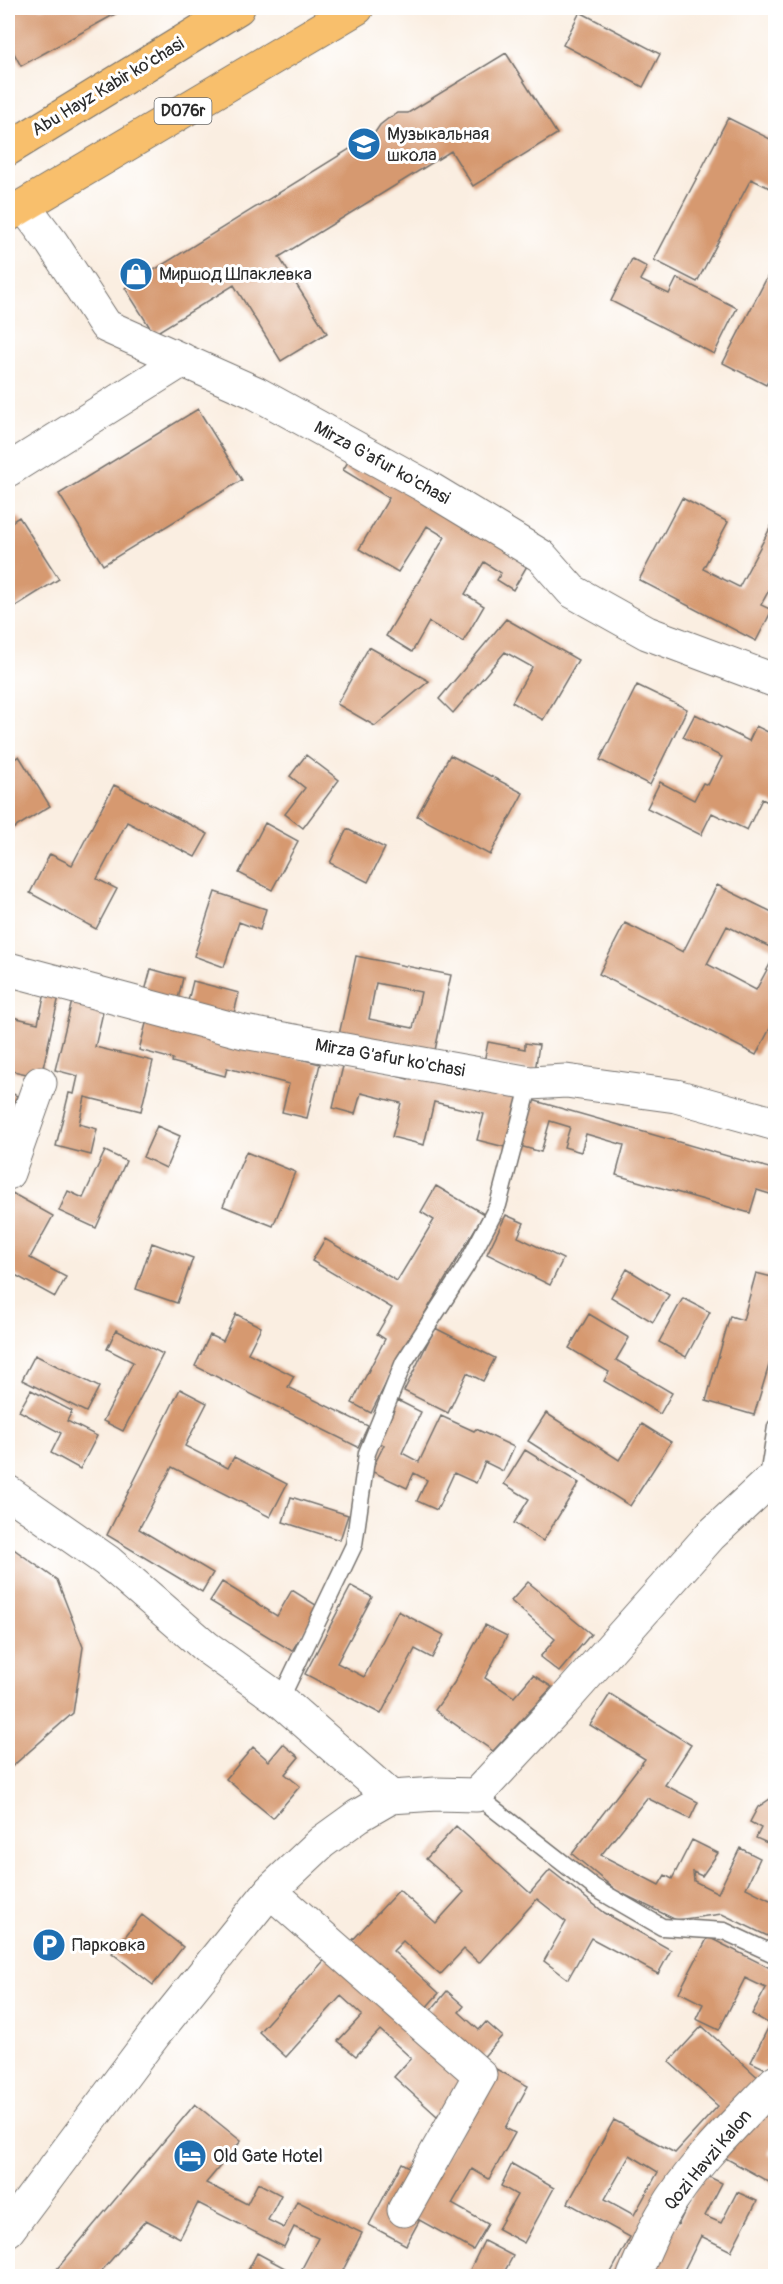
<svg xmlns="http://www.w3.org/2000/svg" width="783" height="2284" viewBox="0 0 783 2284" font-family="Pangolin,sans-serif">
<rect width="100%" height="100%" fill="#fff"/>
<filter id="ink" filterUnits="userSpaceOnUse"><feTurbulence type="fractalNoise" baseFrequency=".0167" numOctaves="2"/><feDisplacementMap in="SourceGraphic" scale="12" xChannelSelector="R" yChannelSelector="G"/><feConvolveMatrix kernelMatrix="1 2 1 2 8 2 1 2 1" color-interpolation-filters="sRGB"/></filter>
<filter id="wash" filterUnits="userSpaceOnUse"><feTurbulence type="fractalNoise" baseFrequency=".008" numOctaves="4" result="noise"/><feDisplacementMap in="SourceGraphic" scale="24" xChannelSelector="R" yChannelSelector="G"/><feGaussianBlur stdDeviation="1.35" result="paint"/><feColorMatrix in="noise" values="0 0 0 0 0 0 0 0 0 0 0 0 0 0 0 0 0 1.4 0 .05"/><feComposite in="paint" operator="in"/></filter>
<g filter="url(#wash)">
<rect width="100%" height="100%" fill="#faeee1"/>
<g id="blocks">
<path fill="#d6996f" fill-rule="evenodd" d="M8,8H126L21,66L8,42Z
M580,12L660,54L643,87L563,45Z
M506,53L557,134L473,186L451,151L279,257L327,333L281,361L234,285L154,334L125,288L374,134L380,125L389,118L398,113H408Z
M728,118L776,142V191L751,179L697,282L654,260Z
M632,259L647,267L640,280L669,294L677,278L737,308L714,354L611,301Z
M776,260V367L766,385L723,363Z
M198,409L242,480L103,565L59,494Z
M354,452L531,559L513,590L497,580L501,573L484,562L465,594L484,606L463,642L429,622L412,652L386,636L445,537L427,526L398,572L359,549L389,498L343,470Z
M682,498L728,522L703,569L739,587L776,517V577L761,605L772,610L756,641L639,580Z
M19,517L59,579L8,611V524Z
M506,619L578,660L543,720L512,702L532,667L505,652L453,713L439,699Z
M369,647L429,681L375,726L337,704Z
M637,685L687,709L650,785L600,760Z
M695,714L749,741L756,726L776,736V806L762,799L747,830L712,813L701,835L647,808L660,782L694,800L703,783L708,785L722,757L683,737Z
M306,755L339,780L303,828L285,814L305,788L290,776Z
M450,755L523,793L490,855L417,816Z
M19,756L50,806L8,832V763Z
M114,785L208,834L195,857L127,822L97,879L117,889L96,929L30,893L50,854L72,865Z
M265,823L298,841L272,890L239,873Z
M347,829L385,848L368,882L330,863Z
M717,885L776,914V950L727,926L707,964L756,990L776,953V1017L756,1055L599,974L625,923L683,952Z
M215,892L266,909L260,930L239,922L224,967L194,956Z
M356,956L451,975L434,1055L339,1035ZM376,983L421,992L413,1028L369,1019Z
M151,969L183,978L177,1003L144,995Z
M193,981L239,993L232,1021L186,1009Z
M45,993L59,996L41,1077L8,1070V1016L38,1023Z
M72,1001L104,1008L95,1047L153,1061L141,1111L85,1097L79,1124L97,1129L91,1155L56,1146L69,1093L74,1094L78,1076L55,1070Z
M148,1016L234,1042L320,1064L307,1118L282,1112L289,1084L227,1068L225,1076L172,1062L173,1059L139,1050Z
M488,1042L525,1049V1043L539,1045L535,1071L484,1062Z
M344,1062L408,1079L410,1071L521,1098L509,1148L477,1140L484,1114L434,1102L424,1145L392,1137L401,1103L361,1093L355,1114L333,1108Z
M8,1091L17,1096L8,1113Z
M532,1100L776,1170V1196L757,1190L750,1213L616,1175L624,1145L586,1134L581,1152L564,1147L570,1127L550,1121L541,1152L520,1146Z
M157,1126L180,1136L166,1168L143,1157Z
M105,1151L126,1161L96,1228L59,1211L68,1191L83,1198Z
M246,1152L295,1172L273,1226L223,1206Z
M436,1186L484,1214L403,1350L371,1413L352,1403L385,1339L377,1334L392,1308L312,1261L325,1239L397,1281L434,1220L421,1212Z
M12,1193L53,1216L30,1258L66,1277L55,1297L8,1271V1202Z
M506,1215L524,1223L518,1237L563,1259L550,1285L487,1254Z
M152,1243L193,1258L177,1303L136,1289Z
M627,1269L669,1295L653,1322L611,1297Z
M756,1273L776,1278V1342L754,1415L706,1401L730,1316L743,1320Z
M683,1298L710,1312L686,1357L659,1342Z
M236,1314L261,1327L248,1353L294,1376L288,1387L368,1426L358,1447L195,1366L210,1335L223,1341Z
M589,1314L629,1338L616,1360L672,1393L660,1414L604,1381L609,1372L569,1348Z
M435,1328L495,1358L483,1381L467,1373L448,1413L404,1391Z
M116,1330L163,1354L123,1431L103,1421L133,1362L107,1349Z
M35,1355L99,1387L86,1412L22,1380Z
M180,1389L207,1403L185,1446L228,1468L234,1457L287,1484L270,1517L172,1467L139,1529L213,1573L202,1592L107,1535Z
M31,1390L72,1411L67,1421L97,1436L80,1469L51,1453L61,1433L19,1411Z
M397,1400L421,1412L402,1453L419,1462L441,1416L474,1431L476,1429L514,1447L503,1471L485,1462L476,1483L454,1473L437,1510L417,1501L427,1480L414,1473L407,1488L371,1471L384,1445L377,1442Z
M546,1413L619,1460L642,1424L671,1442L630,1506L528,1441Z
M525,1450L579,1483L543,1541L514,1523L529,1499L504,1484Z
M291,1497L348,1515L340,1540L283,1522Z
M8,1545L57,1580L83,1647L73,1713L8,1770Z
M222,1582L277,1616L292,1590L319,1607L292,1651L210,1601Z
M528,1582L591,1634L559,1672L540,1657L555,1639L511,1601Z
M351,1586L372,1597L337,1663L364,1677L398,1611L444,1635L432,1658L415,1649L381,1714L305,1674Z
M485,1625L507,1636L485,1678L514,1697L533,1675L552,1687L493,1751L435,1710L454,1683Z
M610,1694L691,1745L665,1785L698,1802L690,1819L647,1798L601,1855L659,1885L665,1875L672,1879L692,1840L718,1853L702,1876L693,1872L694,1881L718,1893L740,1848L760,1858L746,1888L776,1903V1940L722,1914L676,1920L617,1891L572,1854L645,1759L590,1725Z
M283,1744L299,1757L285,1774L300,1786L273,1818L226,1779L253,1747L269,1761Z
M773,1797H776V1847L756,1838L761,1828L750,1822L758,1807Z
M456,1826L530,1893L550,1870L605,1913L671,1950L658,1974L591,1938L568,1979L544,1961L566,1922L537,1899L479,1963L464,1949L440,1975L403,1941L393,1951L439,1993L423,2011L349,1944L399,1890L436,1923L464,1892L426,1859Z
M142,1915L183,1947L153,1985L112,1953Z
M708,1937L776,1971V2061L768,2070L751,2062L770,2024L752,2014L766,1988L745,1978L719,2030L696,2019L703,2004L679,1992Z
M330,1954L469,2081L437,2116L394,2077L411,2058L380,2030L356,2056L338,2041L362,2015L341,1996L286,2057L259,2032Z
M447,1991L464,2006L459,2012L479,2030L486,2022L502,2036L480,2061L427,2015Z
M702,2026L763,2082L625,2276H609L630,2237L568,2203L614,2120L675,2153L718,2106L669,2062ZM630,2155L658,2172L634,2215L605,2199Z
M494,2068L528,2086L505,2128L515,2133L489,2179L472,2169L452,2204L488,2224L473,2250L412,2216Z
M776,2097V2140L768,2154L776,2158V2186L720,2155Z
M195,2104L241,2141L206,2183L247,2204L258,2183L281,2195L268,2220L284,2228L297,2201L362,2233L340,2276H298L318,2238L294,2227L284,2247L198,2203L180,2238L146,2220L97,2276H51Z
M402,2163L419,2172L398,2210L419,2221L406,2245L369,2225Z
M512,2164L554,2188L524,2243L498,2229L517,2195L501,2186Z
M703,2174L722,2183L705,2216L721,2223L737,2192L757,2201L731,2251L701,2236L681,2276H648L675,2223L678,2225Z
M484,2241L513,2256L502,2276H467Z
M257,2253L294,2273L292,2276H245Z"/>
</g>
</g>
<g filter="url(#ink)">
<use href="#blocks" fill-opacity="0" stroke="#736f6b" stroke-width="1.5"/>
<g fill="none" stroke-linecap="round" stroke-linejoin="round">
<defs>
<path id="service" d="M767,1483L776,1427
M280,1700L354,1545L367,1453L404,1362L466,1266L498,1205L530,1083
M476,1795L595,1888L662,1927L724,1931L776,1955"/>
<path id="minor" d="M24,206L52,243L106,326L256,393L427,487L541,556L572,591L647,633L776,681
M8,470L183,360
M8,969L244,1032L530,1083L566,1081L676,1096L776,1124
M8,1173L40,1083
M8,1492L107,1561L206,1647L280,1700L391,1797L358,1816L322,1842L270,1891L154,2035L8,2230
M391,1797L436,1794L476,1795L562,1703L710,1536L767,1483L776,1480
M270,1891L480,2075L404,2210
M634,2276C643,2255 651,2234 663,2214C692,2164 736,2123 776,2081"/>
<path id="primary" d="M8,149L238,8
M8,215L357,8"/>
</defs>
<use href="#service" stroke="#736f6b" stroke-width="19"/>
<use href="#minor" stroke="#736f6b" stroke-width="35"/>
<use href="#primary" stroke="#736f6b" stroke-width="35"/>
<use href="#service" stroke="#fff" stroke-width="16"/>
<use href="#minor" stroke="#fff" stroke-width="33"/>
<use href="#primary" stroke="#f8bf6c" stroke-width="33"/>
</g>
</g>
<defs>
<symbol id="school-disc" viewBox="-11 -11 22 22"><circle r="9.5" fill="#1f6fb2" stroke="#fff"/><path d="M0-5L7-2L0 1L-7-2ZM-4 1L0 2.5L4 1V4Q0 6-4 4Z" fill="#fff"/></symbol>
<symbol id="shop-disc" viewBox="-11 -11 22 22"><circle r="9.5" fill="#1f6fb2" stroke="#fff"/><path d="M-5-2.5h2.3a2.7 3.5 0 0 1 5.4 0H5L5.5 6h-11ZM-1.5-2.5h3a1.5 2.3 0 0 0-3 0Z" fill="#fff"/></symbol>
<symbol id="parking-disc" viewBox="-11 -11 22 22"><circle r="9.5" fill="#1f6fb2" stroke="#fff"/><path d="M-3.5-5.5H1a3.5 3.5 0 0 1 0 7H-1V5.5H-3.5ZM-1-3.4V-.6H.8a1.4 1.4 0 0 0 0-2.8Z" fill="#fff"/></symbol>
<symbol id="hotel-disc" viewBox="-11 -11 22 22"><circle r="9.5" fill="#1f6fb2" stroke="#fff"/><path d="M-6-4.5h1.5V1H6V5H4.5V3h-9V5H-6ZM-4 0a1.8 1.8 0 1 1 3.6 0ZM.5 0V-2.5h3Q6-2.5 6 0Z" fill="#fff"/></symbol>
</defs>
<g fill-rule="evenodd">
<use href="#school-disc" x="345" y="125" width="38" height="38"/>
<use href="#shop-disc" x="117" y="255" width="38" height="38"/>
<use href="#parking-disc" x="30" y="1926" width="38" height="38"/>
<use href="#hotel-disc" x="171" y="2137" width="38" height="38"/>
</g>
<g text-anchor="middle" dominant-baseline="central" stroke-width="6" stroke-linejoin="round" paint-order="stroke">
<rect fill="#fff" stroke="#6b6b6b" stroke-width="1.5" x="154.5" y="98" width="57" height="26" rx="4.5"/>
<g font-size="16" font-weight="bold" fill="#2b2b2b">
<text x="183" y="111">D076r</text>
</g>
<g font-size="18" fill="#2b2b2b" stroke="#fff">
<text transform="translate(108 87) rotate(-31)">Abu Hayz Kabir ko'chasi</text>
<text transform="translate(382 463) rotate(29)">Mirza G'afur ko'chasi</text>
<text transform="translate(390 1058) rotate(10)">Mirza G'afur ko'chasi</text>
<text transform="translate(708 2160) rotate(-50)">Qozi Havzi Kalon</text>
</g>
<g font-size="18" fill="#2b2b2b" stroke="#fff" text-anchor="start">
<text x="387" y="134">Музыкальная<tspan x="387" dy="21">школа</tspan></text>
<text x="159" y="274">Миршод Шпаклевка</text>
<text x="72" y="1945">Парковка</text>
<text x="213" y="2156">Old Gate Hotel</text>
</g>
</g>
<rect width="783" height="2284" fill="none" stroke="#fff" stroke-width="30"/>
</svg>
